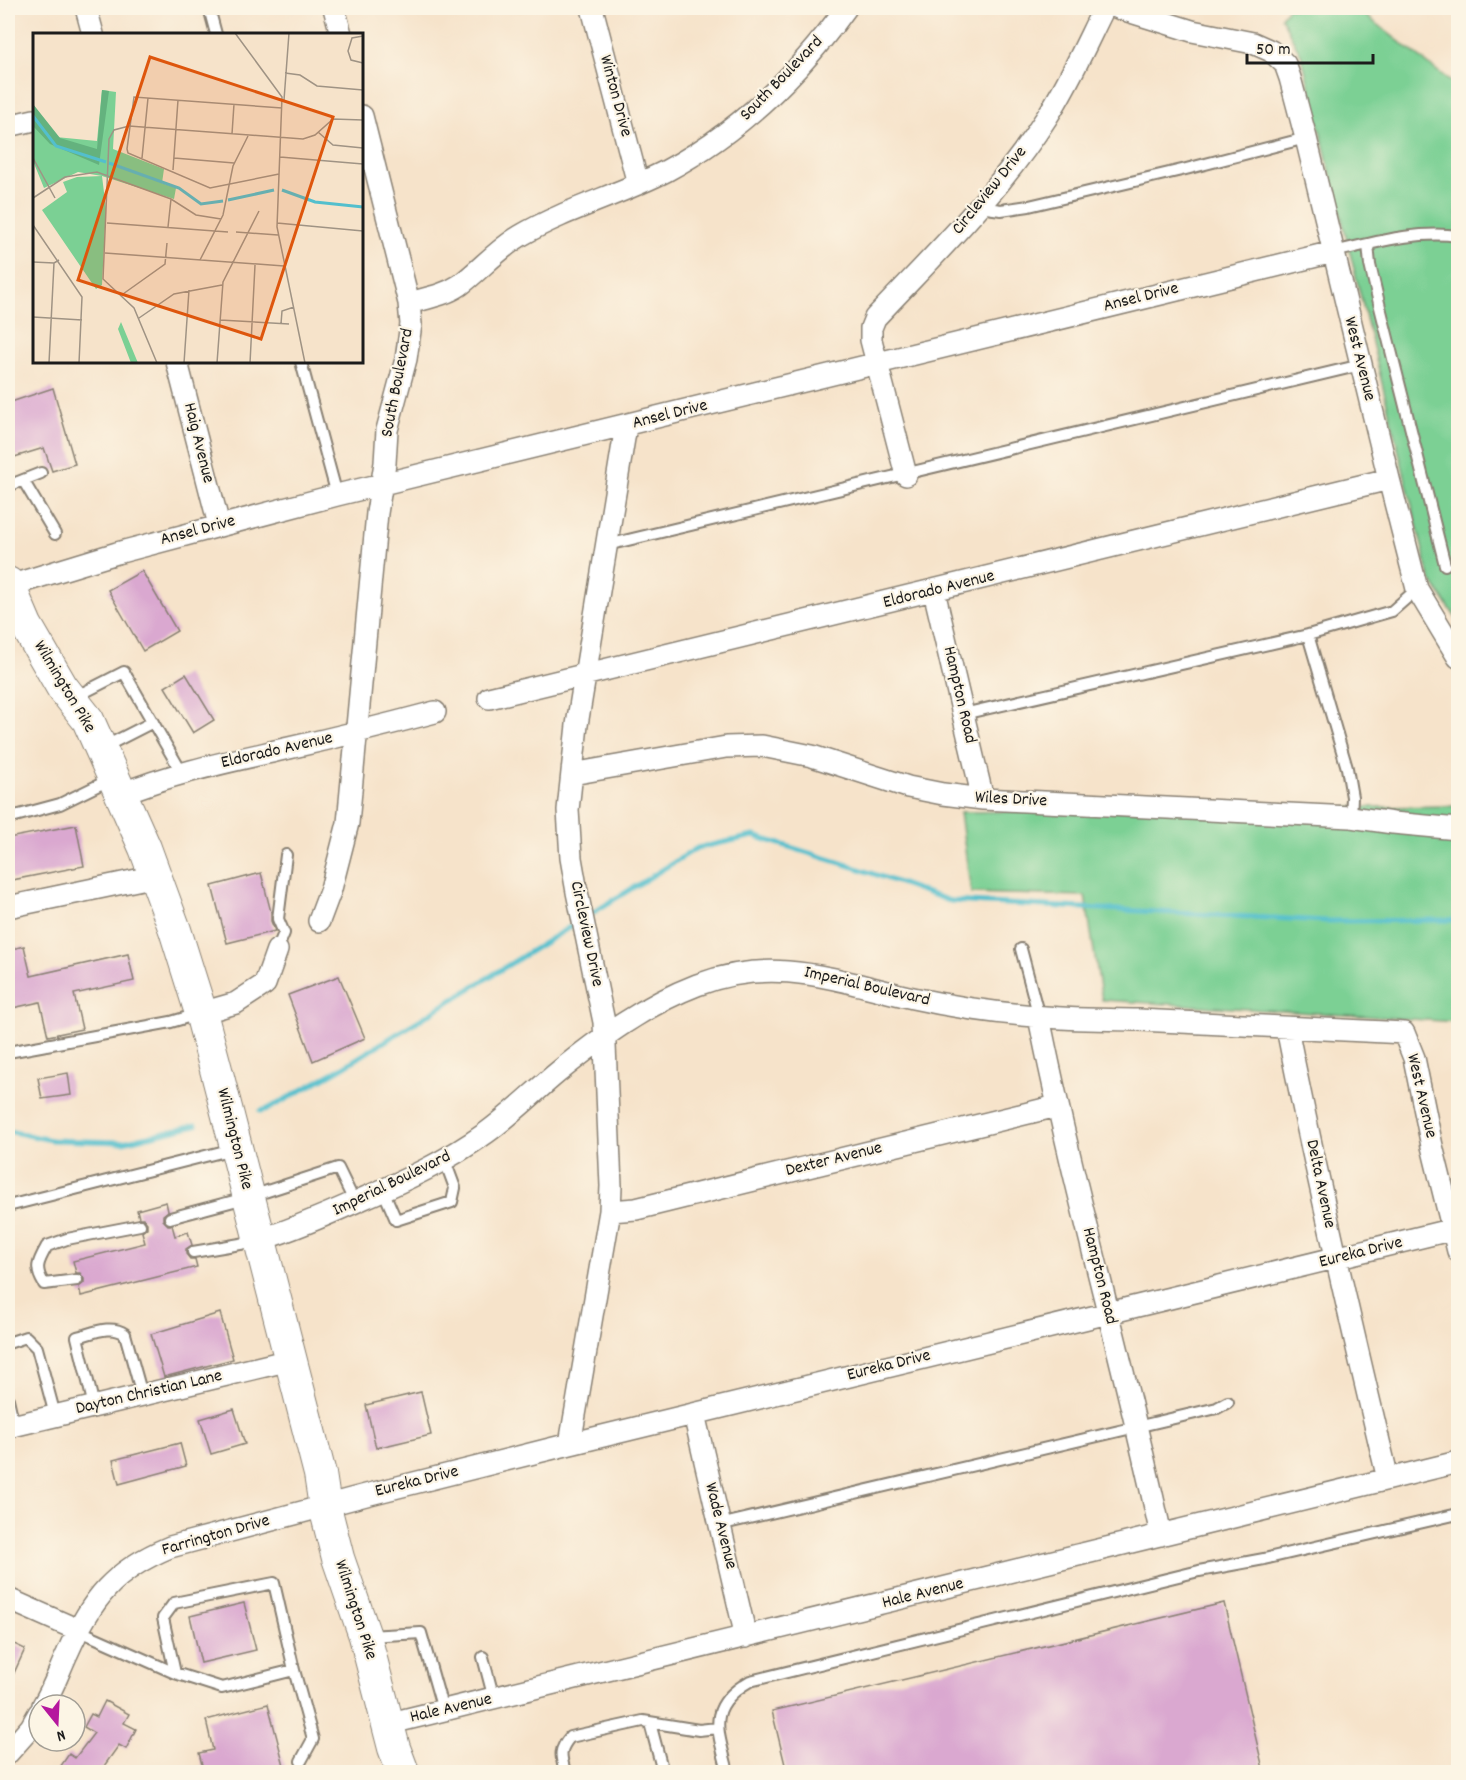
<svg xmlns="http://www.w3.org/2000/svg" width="1466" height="1780" viewBox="0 0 1466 1780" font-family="Dekko,sans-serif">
<rect width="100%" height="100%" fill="#fcf5e5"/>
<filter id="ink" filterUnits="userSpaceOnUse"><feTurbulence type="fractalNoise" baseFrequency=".0167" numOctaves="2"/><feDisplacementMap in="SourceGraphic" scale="12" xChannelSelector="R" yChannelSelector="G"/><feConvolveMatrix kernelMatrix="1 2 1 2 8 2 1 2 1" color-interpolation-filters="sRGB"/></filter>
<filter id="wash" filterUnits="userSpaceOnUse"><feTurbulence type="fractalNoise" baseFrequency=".008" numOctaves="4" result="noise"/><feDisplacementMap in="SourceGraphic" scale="24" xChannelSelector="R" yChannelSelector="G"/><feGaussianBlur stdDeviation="1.35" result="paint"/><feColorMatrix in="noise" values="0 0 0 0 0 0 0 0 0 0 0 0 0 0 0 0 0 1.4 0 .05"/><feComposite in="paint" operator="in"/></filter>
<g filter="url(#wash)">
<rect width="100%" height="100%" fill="#f6e3ca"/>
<path fill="#7bd094" stroke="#4c7658" stroke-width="1.5" d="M1288,8H1356L1458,87V621L1430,579L1302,57L1281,17Z
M1458,806V1022L1102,1000L1085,896L971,893L960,812Z"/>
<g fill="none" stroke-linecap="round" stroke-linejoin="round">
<path stroke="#53bfcd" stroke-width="5" d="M586,917L697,848L754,836L854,867L950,901L1327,921L1458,920
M260,1111L268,1109L340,1069L578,922
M8,1131L51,1140L123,1142L196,1125"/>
</g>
<g id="blocks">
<path fill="#daa8d0" d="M53,388L75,464L52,471L44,448L8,459V403Z
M142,571L177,631L143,651L108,590Z
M186,674L214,720L193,733L165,687Z
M76,825L84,866L12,880L8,859V838Z
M261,873L271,912V921L275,931L227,943L212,886Z
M24,946L31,976L128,954L134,981L74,994L82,1029L48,1036L40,1002L8,1009V950Z
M339,976L365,1038L313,1061L288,995Z
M68,1073L71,1095L42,1099L38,1078Z
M166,1202L168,1211L163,1215V1220L168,1225H172L175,1236L188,1232L192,1245L186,1249V1254L190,1259H195L197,1267L81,1296L79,1287L84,1283V1279L80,1273H76L73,1261L145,1243L142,1232L147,1228V1223L143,1218H139L137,1210Z
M220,1313L233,1359L164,1377L151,1334Z
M421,1392L431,1435L376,1448L366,1405Z
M234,1409L245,1444L211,1454L200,1419Z
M180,1443L186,1466L119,1484L113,1460Z
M244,1603L256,1650L201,1663L190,1616Z
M1224,1603L1264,1773H787L772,1711Z
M8,1641L25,1649L8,1686Z
M105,1701L129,1714L124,1723L136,1729L126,1749L119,1745L99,1773H56L69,1754L75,1758L94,1733L84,1727L91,1714L97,1717Z
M268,1704L286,1773H204L199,1753L213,1750L206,1720Z"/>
</g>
</g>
<g filter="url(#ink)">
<use href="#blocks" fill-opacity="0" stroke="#898073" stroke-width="1.5"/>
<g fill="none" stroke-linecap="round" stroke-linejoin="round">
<defs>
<path id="service" d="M209,8L216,34
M979,207L1001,210L1029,206L1186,169L1306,138
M1368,244L1370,265L1379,303L1445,565
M1333,252C1374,243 1416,230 1458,236
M301,362L337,495
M23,480L55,534
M8,486L41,473
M607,545L1361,365
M1308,635L1347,768L1352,797L1351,817
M73,698L124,672L182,773
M963,714L1308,635L1392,611L1417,589
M102,748L153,722
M8,818L60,804L111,779
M1021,949L1039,1017
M277,950L284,933L278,919L286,855
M8,1052L171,1022L198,1014
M383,1190L396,1220L452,1202L455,1188L445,1161
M8,1206L233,1149
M170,1218L249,1197L338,1168L355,1203
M193,1252L258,1241
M77,1280L44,1284C34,1268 38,1262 47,1246L67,1239L140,1225
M8,1343L26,1337L37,1348L55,1415
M8,1399L14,1425
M94,1406L77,1337C93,1333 111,1324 125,1334L142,1395
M719,1525L1217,1408L1228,1402
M78,1630L175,1673L222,1688L294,1670L274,1583L174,1603L163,1618L175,1673
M368,1636L421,1633L443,1710
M483,1657L494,1699
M294,1670L313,1739L301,1761
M650,1723L663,1772
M565,1772C561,1756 558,1751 570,1737L643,1721L699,1730L717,1728
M728,1772C718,1730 705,1707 750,1681L1199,1571L1264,1559L1458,1514"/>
<path id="minor" d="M86,8L93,34
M334,8L341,34
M592,8L638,184
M1118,8L1192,31L1253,43L1271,51L1285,64L1290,78L1306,138L1389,479L1417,589L1458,657
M8,126L34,120
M409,303C427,298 445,295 460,285C481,269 498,249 520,236C566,209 619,195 666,171C739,132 798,75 846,8
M177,362L219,525
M906,475L871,340V328L875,318C937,252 998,194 1047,117C1069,83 1086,44 1104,8
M9,586L117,553L337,495L1333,252
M934,591L983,799
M489,698L1389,479
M572,774L726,747L762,746L812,756L908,787L943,794L983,799L1351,817L1393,823L1458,829
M121,794C175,772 232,761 289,748C338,737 386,725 435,712
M8,907L156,876
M319,921L331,889L348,823L377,513L385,463L387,430L406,359L411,324L409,303L362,116
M201,1013L236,1003L265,984L277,950
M1039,1017C1074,1191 1124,1362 1161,1535
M1287,1028C1317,1180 1352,1329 1388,1479
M610,1211L636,1209L1057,1106
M259,1240C295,1229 328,1214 362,1199C406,1180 447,1161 486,1133C511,1115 533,1093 557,1073C600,1038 645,1005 697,985C776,955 837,981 913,998C954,1007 994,1013 1035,1016C1070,1020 1105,1019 1139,1020C1228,1024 1316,1028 1404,1033L1414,1058L1432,1146L1458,1251
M694,1414L746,1637
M8,1427L290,1360
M570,1444L610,1211L611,1186L604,1022L577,892L571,858L568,810L577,725L626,426
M8,1599L78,1630
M43,1705C53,1689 59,1671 67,1654C91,1599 114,1570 170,1547L366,1495L570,1444L1458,1228
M387,1724L1458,1462
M8,1753L31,1727L39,1713"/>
<path id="primary" d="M8,583L26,625L62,687L88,720L145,848L175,930L201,1013L218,1077L320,1474L325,1507L338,1558L365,1636L394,1748L403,1772"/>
</defs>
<use href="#service" stroke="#898073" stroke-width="14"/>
<use href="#minor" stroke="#898073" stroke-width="24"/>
<use href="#primary" stroke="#898073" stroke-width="34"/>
<use href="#service" stroke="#fff" stroke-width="10"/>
<use href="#minor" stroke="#fff" stroke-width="21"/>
<use href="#primary" stroke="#fff" stroke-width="32"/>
</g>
</g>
<g text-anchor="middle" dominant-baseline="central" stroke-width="4.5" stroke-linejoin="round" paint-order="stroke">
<g font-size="18" fill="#1c1c1c" stroke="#fcf5e5">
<text transform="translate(782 79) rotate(-46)">South Boulevard</text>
<text transform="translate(615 96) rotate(75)">Winton Drive</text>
<text transform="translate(990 191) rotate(-51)">Circleview Drive</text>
<text transform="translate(1141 298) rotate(-14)">Ansel Drive</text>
<text transform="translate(1359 359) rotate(76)">West Avenue</text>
<text transform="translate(398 383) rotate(-79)">South Boulevard</text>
<text transform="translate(670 415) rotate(-14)">Ansel Drive</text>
<text transform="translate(198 443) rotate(76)">Haig Avenue</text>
<text transform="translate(198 531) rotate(-15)">Ansel Drive</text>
<text transform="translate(939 590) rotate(-14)">Eldorado Avenue</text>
<text transform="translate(64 687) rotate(59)">Wilmington Pike</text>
<text transform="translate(959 695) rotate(77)">Hampton Road</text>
<text transform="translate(277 751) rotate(-13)">Eldorado Avenue</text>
<text transform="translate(1011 800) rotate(3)">Wiles Drive</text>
<text transform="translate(586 934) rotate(78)">Circleview Drive</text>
<text transform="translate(867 987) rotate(13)">Imperial Boulevard</text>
<text transform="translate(1421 1096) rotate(77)">West Avenue</text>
<text transform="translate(234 1139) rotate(76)">Wilmington Pike</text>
<text transform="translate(834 1160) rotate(-14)">Dexter Avenue</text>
<text transform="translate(392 1184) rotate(-26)">Imperial Boulevard</text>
<text transform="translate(1320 1184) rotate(78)">Delta Avenue</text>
<text transform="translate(1361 1253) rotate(-14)">Eureka Drive</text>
<text transform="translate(1099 1276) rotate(76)">Hampton Road</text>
<text transform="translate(889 1366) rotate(-14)">Eureka Drive</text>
<text transform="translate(149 1393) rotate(-13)">Dayton Christian Lane</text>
<text transform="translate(417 1482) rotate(-14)">Eureka Drive</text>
<text transform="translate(720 1526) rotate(76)">Wade Avenue</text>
<text transform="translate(216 1536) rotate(-16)">Farrington Drive</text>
<text transform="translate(923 1594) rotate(-14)">Hale Avenue</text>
<text transform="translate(355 1610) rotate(72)">Wilmington Pike</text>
<text transform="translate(451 1709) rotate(-13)">Hale Avenue</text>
</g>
</g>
<g transform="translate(33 33)">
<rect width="330" height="330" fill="#f6e3ca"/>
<path d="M69,57L83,59L80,116L131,136L129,150L143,155L141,166L69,143L73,176L69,252L63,256L9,177L34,159L30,149L44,144L69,143L45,139L11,155L0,128V72L23,104L64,108ZM88,289L105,330H98L85,296Z" fill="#7bd094"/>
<path d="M69,57L76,58L66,132L17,111L0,93V71L27,105L64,116Z" fill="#64b27e"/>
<path fill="none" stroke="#53bfcd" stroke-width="3" d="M0,83L23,113L73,129M76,130L146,155L168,171L190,168M249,157L282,169L330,174M195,167L241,157"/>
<path fill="none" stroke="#9f9384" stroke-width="1.5" d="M202,0L249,64L244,194L272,330M330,3L319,5L315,18L318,27L330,30M252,40L267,42L284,53L330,57M251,67L256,0M285,99L300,112L330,115M199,101L201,71M247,124L330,131M0,125L22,165M109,125L115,65M141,125L201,130M140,137L145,67M246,141L177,155L95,120L94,116L101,64L249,75M0,165L32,144L64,139L138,166L163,182L188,186M74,190L195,199M244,190L330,198M0,192L49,264L46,330M135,194L138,166M203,199L245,202M72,220L251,233M167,227L190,182L200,133L215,103M0,229L21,230M90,261L132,231L134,210M0,284L49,287M106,285L141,261L189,252M187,287L256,291M248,291L249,278L261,274M16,330L21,230L26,227M124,330L101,275L70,246L76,106L81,97L96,93L270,106L282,102L300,86L330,87M151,330L156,257M184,330L190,249L226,178M217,330L222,232"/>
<path fill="#de560d" fill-opacity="0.15" stroke="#de560d" stroke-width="3" d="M117,24L300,84L228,306L45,247Z"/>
<rect width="330" height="330" fill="none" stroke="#1c1c1c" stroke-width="3"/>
</g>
<rect width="1466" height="1780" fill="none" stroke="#fcf5e5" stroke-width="30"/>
<g transform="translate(57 1723) rotate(162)"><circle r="28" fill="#fcf5e5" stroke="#a29e95" stroke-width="1.5"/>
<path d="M0-4.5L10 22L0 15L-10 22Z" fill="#b5179e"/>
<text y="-9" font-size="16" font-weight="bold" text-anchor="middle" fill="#1c1c1c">N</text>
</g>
<path d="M1247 54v9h126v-9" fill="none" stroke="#1c1c1c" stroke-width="3"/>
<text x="1256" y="54" font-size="18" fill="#1c1c1c" stroke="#fcf5e5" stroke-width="4.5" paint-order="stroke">50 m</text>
</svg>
